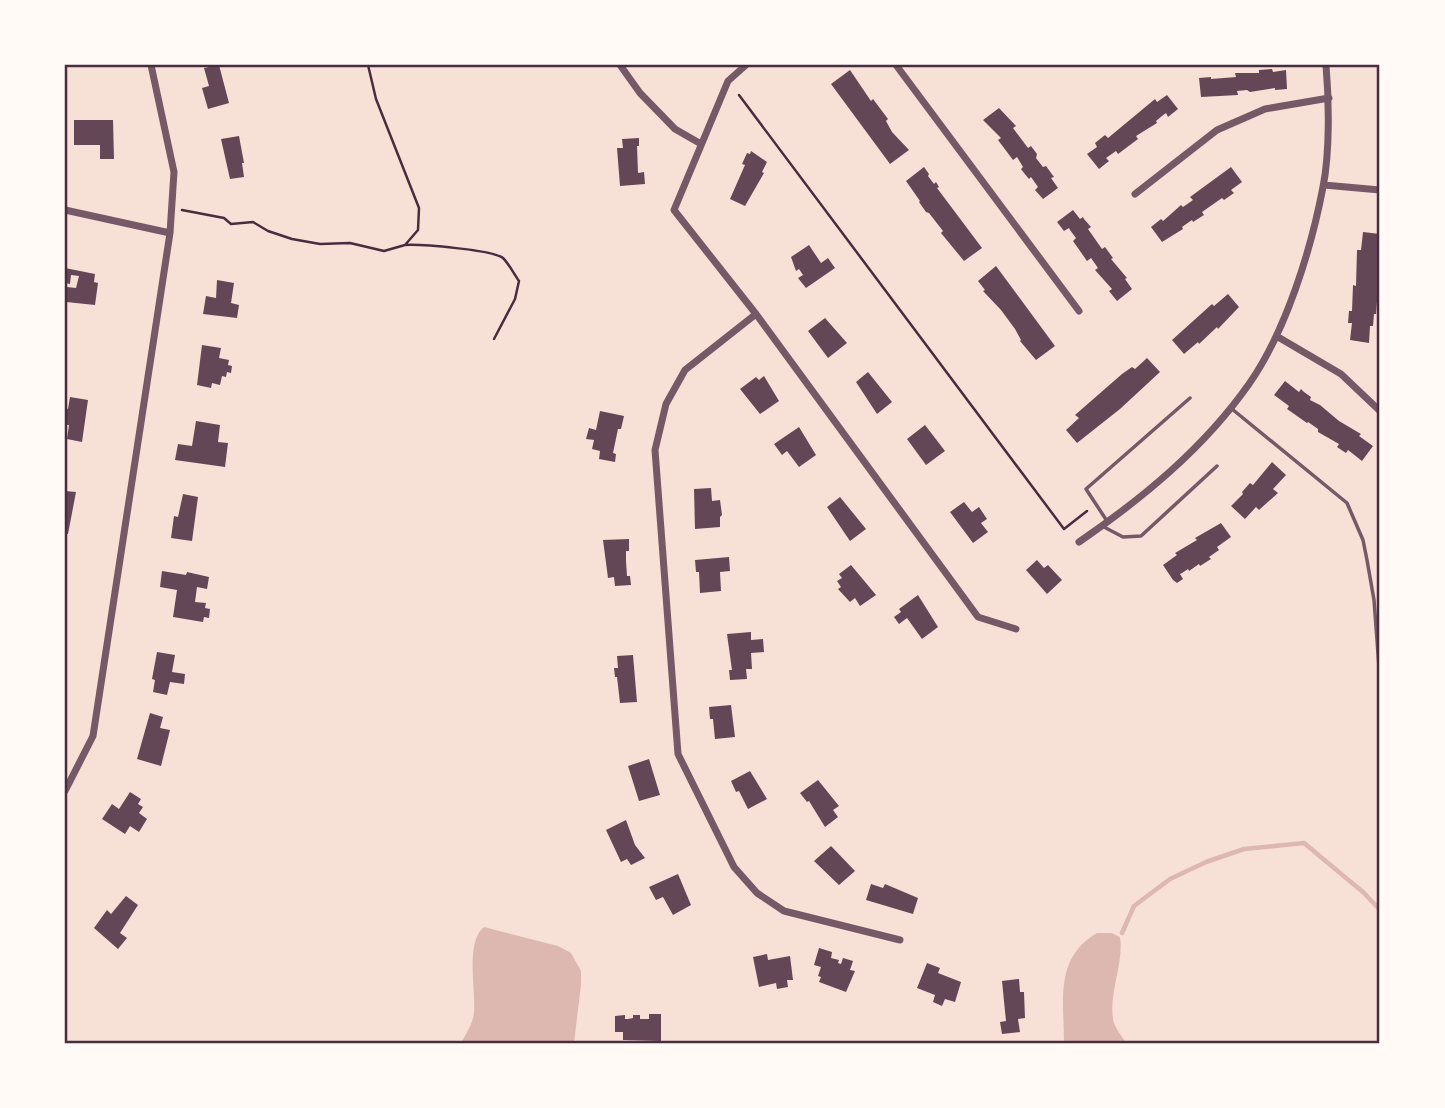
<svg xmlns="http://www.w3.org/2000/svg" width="1445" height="1108" viewBox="0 0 1445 1108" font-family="'Golos Text',sans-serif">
<rect width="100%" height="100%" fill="#f7e1d7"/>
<path fill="#dcb8b0" d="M484,927L558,946L571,953L581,971V985L574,1043H461C466,1034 473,1023 474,1013C476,989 465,942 484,927Z
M1097,933H1112L1120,937C1124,963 1109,991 1113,1019C1114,1027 1122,1036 1126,1043H1064C1064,1001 1054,958 1097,933Z"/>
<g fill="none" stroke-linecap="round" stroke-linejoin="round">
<path stroke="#dcb8b0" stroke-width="4.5" d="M1122,933L1134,906L1170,879L1206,862L1244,849L1304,843L1364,893L1380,910"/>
</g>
<path fill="#644757" d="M219,65L229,103L208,109L202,88L209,86L204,68Z
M1272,69L1273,72L1286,70L1287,89L1275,90V88L1250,92L1247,90L1237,91L1238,95L1201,97L1199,78L1211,77V79L1236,77L1235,73H1259V70Z
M850,70L871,101L873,99L888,119L886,121L892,132L909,150L890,164L831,84Z
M1167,95L1178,109L1168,117L1166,113L1162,116L1156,121L1157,123L1136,136L1138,139L1118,154L1116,151L1106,158L1109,161L1099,169L1087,154L1097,147L1095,143L1105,135L1108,138L1155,99L1157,102Z
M999,108L1016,126L1013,128L1028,148L1031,146L1037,154L1036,158L1043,167L1046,166L1054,177L1051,178L1058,188L1043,199L1035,190L1038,187L1031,177L1029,179L1024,173L1021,169L1023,167L1017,157L1013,160L998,140L1001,138L983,120Z
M74,120H113L114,159H100V145H74Z
M239,136L244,163H242L244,177L230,179L221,139Z
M639,138V146H637L638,173L644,172L645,184L620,186L617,148H623L622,139Z
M751,151L767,162L762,172L764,173L745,206L730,199L745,165L742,164L747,153L750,154Z
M924,167L929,174L928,176L934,184L936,182L939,187L937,188L982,248L964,261L941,233L943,231L929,213L926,212L919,202L920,201L906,181Z
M1231,167L1242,182L1231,190L1234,193L1224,200L1222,198L1202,212L1204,215L1193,222L1192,220L1182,227L1183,229L1162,242L1151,227L1161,219L1163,221L1181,205L1183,207L1193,200L1190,197Z
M1073,210L1080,219L1083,217L1084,219L1091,227L1088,229L1102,249L1105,247L1113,258L1111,259L1127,278L1125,279L1132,289L1117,301L1109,291L1112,289L1095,270L1098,268L1091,258L1087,261L1073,241L1076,238L1070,230L1069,228L1064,231L1057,222Z
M1363,232L1380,234V282L1378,289L1376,314H1374L1373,326H1370L1369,343L1350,340L1352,323H1348L1349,311H1352L1353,285L1356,286L1357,250H1361Z
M809,245L821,263L828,258L835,268L806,288L798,278L803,275L799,269L796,271L791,257Z
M996,266L1055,346L1036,360L1020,341L1021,340L1015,329L1001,310L983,291L985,290L978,281Z
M65,268L95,274L94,282L98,283L95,305L66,302L67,287L76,288L79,276L71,275L70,284L65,283Z
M217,280L234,283L231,303L239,305L237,318L203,314L206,296L216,298Z
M1228,294L1239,307L1218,329L1217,327L1199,344L1198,342L1184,354L1172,340L1212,304L1214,306Z
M825,318L847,343L828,358L808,331Z
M202,345L221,348L219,358L229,360L228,365L232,366L231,373L227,372L226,377L222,376L220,385L212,383L211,388L197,385Z
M1147,358L1160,372L1120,409L1077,443L1066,430L1079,418L1075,415L1122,374L1132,367L1135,369Z
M868,372L892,402L877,414L856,382Z
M764,376L779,401L760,414L740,389L756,377L759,380Z
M1285,381L1299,392L1301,389L1304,392L1311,397L1310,400L1320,405L1339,421L1361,434L1359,436L1373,446L1362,461L1348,450L1346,453L1337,447L1339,444L1318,432V429L1308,422L1307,423L1287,409L1289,406L1274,395Z
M70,397L88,400L82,442L67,439L69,425H65V408L68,409Z
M600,411L624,416L621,429H618L613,453L616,454L615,462L599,459L600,451L592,449L594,440L586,439L589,428L596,430Z
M196,421L220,425L218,442L228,443L225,467L175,460L178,444L192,446Z
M925,425L945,451L926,465L907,439Z
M799,427L816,455L799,467L787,451L782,455L774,444Z
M1272,462L1286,475L1273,489L1278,493L1259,510L1256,507L1245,519L1231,506L1243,494L1242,492L1250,483L1253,485Z
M711,488L712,501L720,500L722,515L720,517V527L695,529L694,489Z
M65,491L76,492L68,534H65Z
M183,494L198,497L192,541L171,538L174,516L178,517Z
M840,497L866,529L850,541L827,507Z
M964,502L972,512L979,507L987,519L981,523L988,532L973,543L950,512Z
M1221,523L1231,537L1217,547L1219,550L1209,557L1211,559L1200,566L1199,564L1189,571L1188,569L1182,573L1180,574L1183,579L1177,583L1173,580L1163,565L1177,555L1175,553L1197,540L1195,538Z
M629,539V551H626V561L627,576H630L631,585L615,586L614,577L608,578L603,540Z
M729,557L730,571L720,572L721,591L700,593L699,572H696L695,560Z
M1037,560L1044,568L1048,565L1062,580L1047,594L1026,570Z
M851,565L876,595L860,606L855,598L850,602L838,589L841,587L837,581L842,578L839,574Z
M162,571L186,575L187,572L209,577L207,589L197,587L195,602L206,603L205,608L210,609L209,618L204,617L203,622L173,617L177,590L160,587Z
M918,595L938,627L922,639L907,618L899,624L894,617L901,612L899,609Z
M751,632V640L763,639L764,652L751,653L752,669H746L747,679L730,680L729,670H732L727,634Z
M157,652L175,655L172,672L185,674L184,684L170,682L167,695L153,692L155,680L152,679Z
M633,655L637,702L620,703L617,677H615L614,668H618L617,656Z
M731,705L735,737L715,739L713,719H710L709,707Z
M150,713L163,717L160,728L170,730L161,766L137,759Z
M649,759L660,795L639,801L628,766Z
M750,771L767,799L748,809L739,791L736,792L731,781Z
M818,780L839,806L833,810L838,817L825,827L809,801L807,802L800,793Z
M130,792L141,799L138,804L143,807L139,813L147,819L139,832L130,826L125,834L102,819L112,804L119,809Z
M626,820L635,845L645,858L631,865L627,859L621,862L606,830Z
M831,846L855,871L839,885L814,861Z
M678,874L691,905L673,915L663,897L656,900L649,887Z
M871,884L883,888L885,884L918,898L913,914L866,900Z
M126,896L138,905L120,933L127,938L118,949L94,928L107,910L111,914Z
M819,948L832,952L831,958L839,960L838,963L841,964L843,958L853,961L850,970L855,971L846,992L819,982L821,977L818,976L821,967L814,965Z
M767,954L768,960L790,956L793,980H787L788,987L777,989L776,983L759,987L753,957Z
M927,963L940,968L938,973L961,982L955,1002L945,999L942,1006L933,1002L935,995L917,988Z
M1019,979L1020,992H1024L1025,1018L1018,1019L1020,1032L1002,1034L1000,1022L1006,1021L1002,981Z
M649,1014H661V1041L623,1040V1032H615V1016L625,1015V1019H628L633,1018V1015H640V1019H649Z"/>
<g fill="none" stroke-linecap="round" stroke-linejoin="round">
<path stroke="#4a2c40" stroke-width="2.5" d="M739,95L1064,529L1087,511
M182,210L224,218L231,224L253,222L268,231L292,239L320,244L350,243L384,251L405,245L418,230L419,208L376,99L368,65
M405,245C420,244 494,250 503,258C509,264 514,274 519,281L515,299L494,339"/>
<path stroke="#755966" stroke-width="3.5" d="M1232,409L1347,503L1363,540L1367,560L1374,600L1380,680
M1107,521L1086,489L1190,398
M1104,527L1123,537L1141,536L1217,466"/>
<path stroke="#755966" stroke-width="7" d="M620,65L640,93L675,129L701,144
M746,65L728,81L674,210L756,314L978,617L1016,629
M896,65L1079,311
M1324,185L1380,190
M1135,194L1217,130L1265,109L1329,98
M65,210L170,233
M756,314L685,370L666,404L655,450L678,754L734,867L757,893L784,911L900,940
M1278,337L1341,374L1380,411
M1079,542C1143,498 1204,448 1249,384C1286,331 1311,250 1323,187C1330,152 1329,100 1326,65
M65,791L93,736L170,233L174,172L151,65"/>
</g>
<rect width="1445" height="1108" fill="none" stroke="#fffaf5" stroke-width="133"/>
<rect x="66" y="66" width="1312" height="976" fill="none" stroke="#4a2c40" stroke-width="2.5"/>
</svg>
